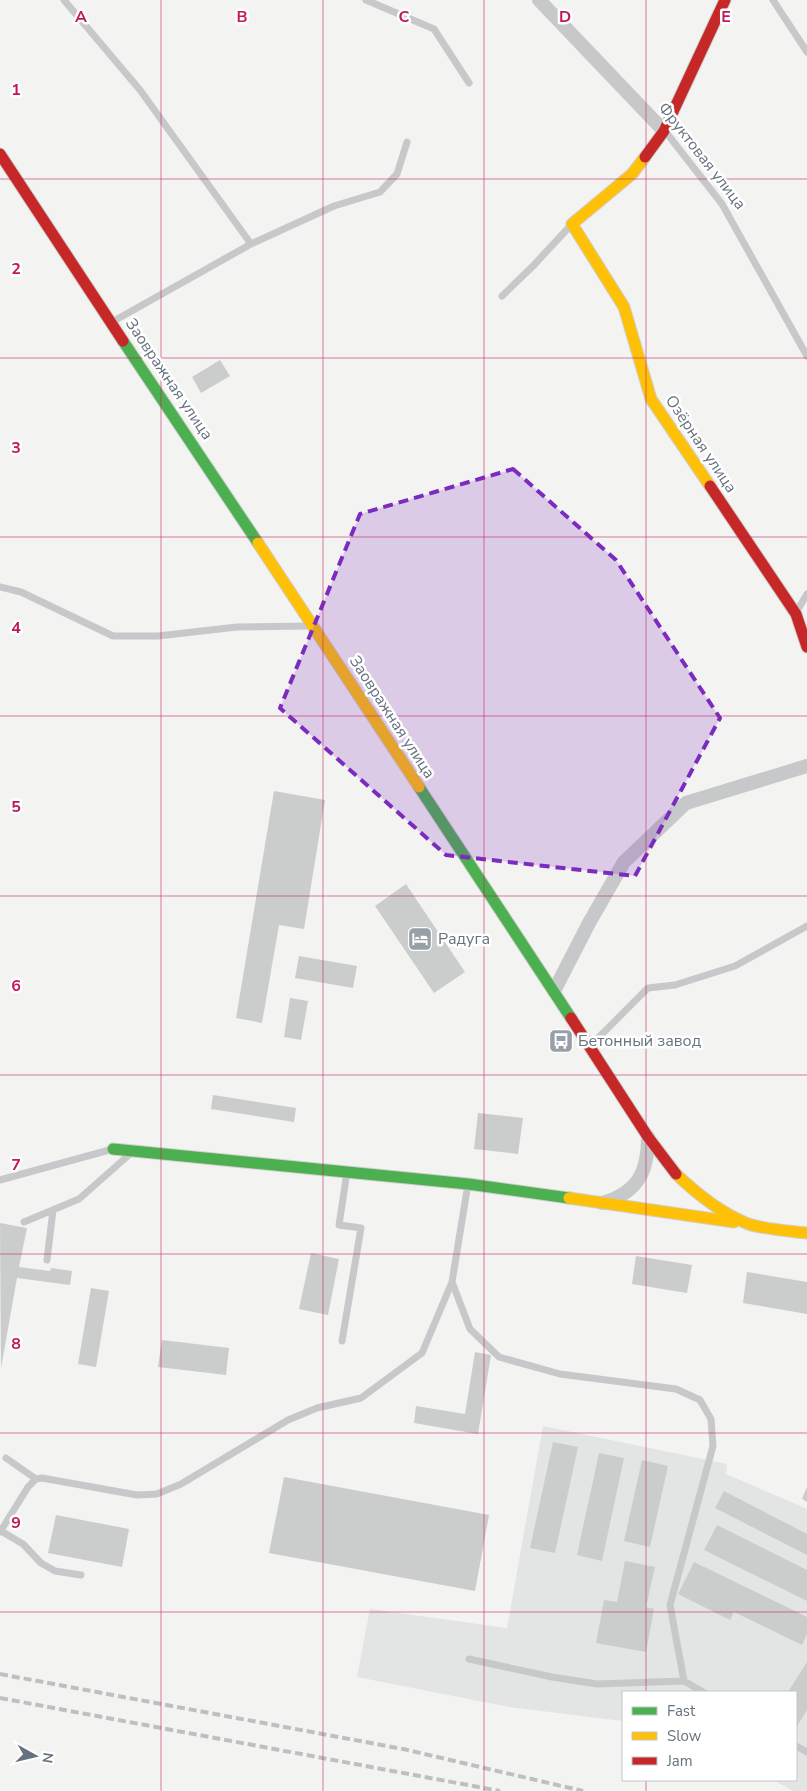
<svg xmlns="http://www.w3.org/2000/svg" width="807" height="1791" viewBox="0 0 807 1791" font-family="'Nunito Sans',sans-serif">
<rect width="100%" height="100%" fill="#f3f3f1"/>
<path fill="#e3e4e4" d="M543,1426L727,1464L726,1474L807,1509V1791H793L773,1780H796V1692H623V1721L509,1707L357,1677L370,1609L507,1628Z"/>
<path fill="#cbcccc" d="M220,360L230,376L201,393L192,377Z
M274,791L325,800L304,929L279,925L262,1023L236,1018Z
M406,884L465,972L434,993L375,906Z
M299,956L357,966L353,988L295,978Z
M290,998L308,1001L301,1040L284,1037Z
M213,1095L296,1108L294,1122L211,1109Z
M478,1113L523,1118L518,1154L474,1149Z
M0,1223L27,1228L19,1267L50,1271L51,1268L72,1271L70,1285L17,1278L1,1368Z
M311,1253L339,1259L328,1315L299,1309Z
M636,1256L692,1265L687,1293L632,1284Z
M747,1272L807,1282V1314L743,1303Z
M91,1288L109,1291L96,1367L78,1364Z
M162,1340L229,1348L226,1375L158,1367Z
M475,1352L491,1355L478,1434L414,1423L416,1406L465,1414Z
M553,1442L578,1447L555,1553L530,1548Z
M599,1453L624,1458L602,1561L577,1555Z
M642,1460L668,1466L650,1547L624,1541Z
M284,1477L489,1515L475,1591L269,1553Z
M807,1487V1502L802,1499Z
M724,1491L807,1534V1555L715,1508Z
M56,1515L129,1529L122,1567L48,1553Z
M717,1525L807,1570V1601L704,1550Z
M625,1561L655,1567L646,1607L654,1609L646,1652L596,1643L604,1600L617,1602Z
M694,1562L807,1617V1634L802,1645L734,1612L730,1620L678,1594Z
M807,1662V1710L796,1728V1692H788Z"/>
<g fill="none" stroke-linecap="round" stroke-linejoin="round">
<defs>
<path id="fast" d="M123,341L258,543
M419,787L571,1018
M113,1149L468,1184L569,1198"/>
<path id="slow" d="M645,157L632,174L572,224L624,307L651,399L710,486
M258,543L419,787
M676,1174C697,1194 719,1212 746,1223C759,1229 791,1231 807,1233
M569,1198L734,1222"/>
<path id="jam" d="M0,154L123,341
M645,157L664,131L725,0
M710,486L796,614L807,647
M571,1018L648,1137L676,1174"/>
</defs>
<use href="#fast" stroke="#cfcfcf" stroke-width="13"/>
<use href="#slow" stroke="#cfcfcf" stroke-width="13"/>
<use href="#jam" stroke="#cfcfcf" stroke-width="13"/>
<path stroke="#c7c8c9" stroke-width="7" d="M64,0L140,90L251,244
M366,0L434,29L469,83
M773,0L807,52
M665,131L722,204L807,356
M502,296L533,266L572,224
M112,322L251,244L334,206L380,192L397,174L407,142
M0,587L21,592L113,636H158L237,627L310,626
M797,611L807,594
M590,1046L648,988L675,985L735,966L807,926
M0,1180L113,1149
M24,1222L79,1199L130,1154
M47,1260L53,1210
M452,1282L470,1329L499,1357L560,1374L676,1389L700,1400L711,1419L713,1446L670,1605L684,1681L703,1692
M342,1341L361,1228L339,1225L347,1172
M6,1458L36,1479L42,1478L137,1495L157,1494L181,1484L288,1420L317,1408L361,1398L422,1353L452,1282L468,1184
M1,1531L23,1544L41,1563L55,1571L81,1575
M0,1532L28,1487L36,1479
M469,1659L552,1677L597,1684L684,1681
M796,1746L807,1752"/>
<path stroke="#c7c8c9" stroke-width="14" d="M539,0L664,131
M554,991L589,923L624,862L686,803L807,766
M602,1203C637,1193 648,1173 648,1137"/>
<use href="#fast" stroke="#4caf50" stroke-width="11"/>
<use href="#slow" stroke="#ffc107" stroke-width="11"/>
<use href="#jam" stroke="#c62828" stroke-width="11"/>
<path stroke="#bebfc0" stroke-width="4" stroke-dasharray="8 4" stroke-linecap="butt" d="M0,1674L403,1749L583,1791
M0,1698L500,1791"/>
</g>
<path fill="#7b2cbf" fill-opacity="0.2" stroke="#7b2cbf" stroke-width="4" stroke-dasharray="10 6" stroke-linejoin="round" d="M513,469L616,560L720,718L635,876L446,855L280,708L360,514Z"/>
<path fill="none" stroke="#c2185b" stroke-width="1" stroke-opacity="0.55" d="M161,0V1791M323,0V1791M484,0V1791M646,0V1692M0,179H807M0,358H807M0,537H807M0,716H807M0,896H807M0,1075H807M0,1254H807M0,1433H807M0,1612H807M646,1780V1791"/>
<defs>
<symbol id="hotel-square" viewBox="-11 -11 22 22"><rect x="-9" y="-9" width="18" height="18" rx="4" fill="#979fa7" stroke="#fff"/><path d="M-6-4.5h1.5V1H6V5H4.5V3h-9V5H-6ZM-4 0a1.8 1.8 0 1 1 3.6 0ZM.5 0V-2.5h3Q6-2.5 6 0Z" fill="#fff"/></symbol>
<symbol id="bus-square" viewBox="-11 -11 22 22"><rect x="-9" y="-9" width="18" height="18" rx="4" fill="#979fa7" stroke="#fff"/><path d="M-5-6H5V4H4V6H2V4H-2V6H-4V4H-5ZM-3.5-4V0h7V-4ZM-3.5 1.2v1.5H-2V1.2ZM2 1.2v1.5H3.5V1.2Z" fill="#fff"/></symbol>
</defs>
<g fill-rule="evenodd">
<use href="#hotel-square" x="406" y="925" width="28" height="28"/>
<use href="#bus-square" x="547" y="1027" width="28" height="28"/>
</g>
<g text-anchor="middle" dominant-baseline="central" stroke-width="5" stroke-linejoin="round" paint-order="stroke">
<g font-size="16" fill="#66727f" stroke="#fff">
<text transform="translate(702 156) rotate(52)">Фруктовая улица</text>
<text transform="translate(169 379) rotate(56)">Заовражная улица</text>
<text transform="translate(701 444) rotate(56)">Озёрная улица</text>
<text transform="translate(392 717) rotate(57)">Заовражная улица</text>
</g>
<g font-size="16" fill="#66727f" stroke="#fff" text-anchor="start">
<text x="438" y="939">Радуга</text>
<text x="578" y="1041">Бетонный завод</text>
</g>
</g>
<g font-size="16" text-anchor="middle" font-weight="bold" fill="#c2185b" stroke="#fff" stroke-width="5" stroke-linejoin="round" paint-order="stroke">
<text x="81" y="22">A</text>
<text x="242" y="22">B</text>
<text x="404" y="22">C</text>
<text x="565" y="22">D</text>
<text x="726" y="22">E</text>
<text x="16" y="95">1</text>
<text x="16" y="274">2</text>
<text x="16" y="453">3</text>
<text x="16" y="633">4</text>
<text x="16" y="812">5</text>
<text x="16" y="991">6</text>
<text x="16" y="1170">7</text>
<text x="16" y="1349">8</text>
<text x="16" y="1528">9</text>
</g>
<rect x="622" y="1691" width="175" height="90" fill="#ffffff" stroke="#c2c7cc"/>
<rect x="632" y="1707" width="25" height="8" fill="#4caf50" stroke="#c2c7cc"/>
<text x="667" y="1716" font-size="15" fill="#66727f">Fast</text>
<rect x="632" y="1732" width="25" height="8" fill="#ffc107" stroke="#c2c7cc"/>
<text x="667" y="1741" font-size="15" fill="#66727f">Slow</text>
<rect x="632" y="1757" width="25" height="8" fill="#c62828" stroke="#c2c7cc"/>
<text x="667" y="1766" font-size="15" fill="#66727f">Jam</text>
<g transform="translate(35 1756) rotate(98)" stroke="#ffffff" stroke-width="4" paint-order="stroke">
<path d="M0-4L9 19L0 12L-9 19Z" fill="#66727f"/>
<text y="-8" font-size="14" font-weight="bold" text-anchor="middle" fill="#66727f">N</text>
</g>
</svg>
